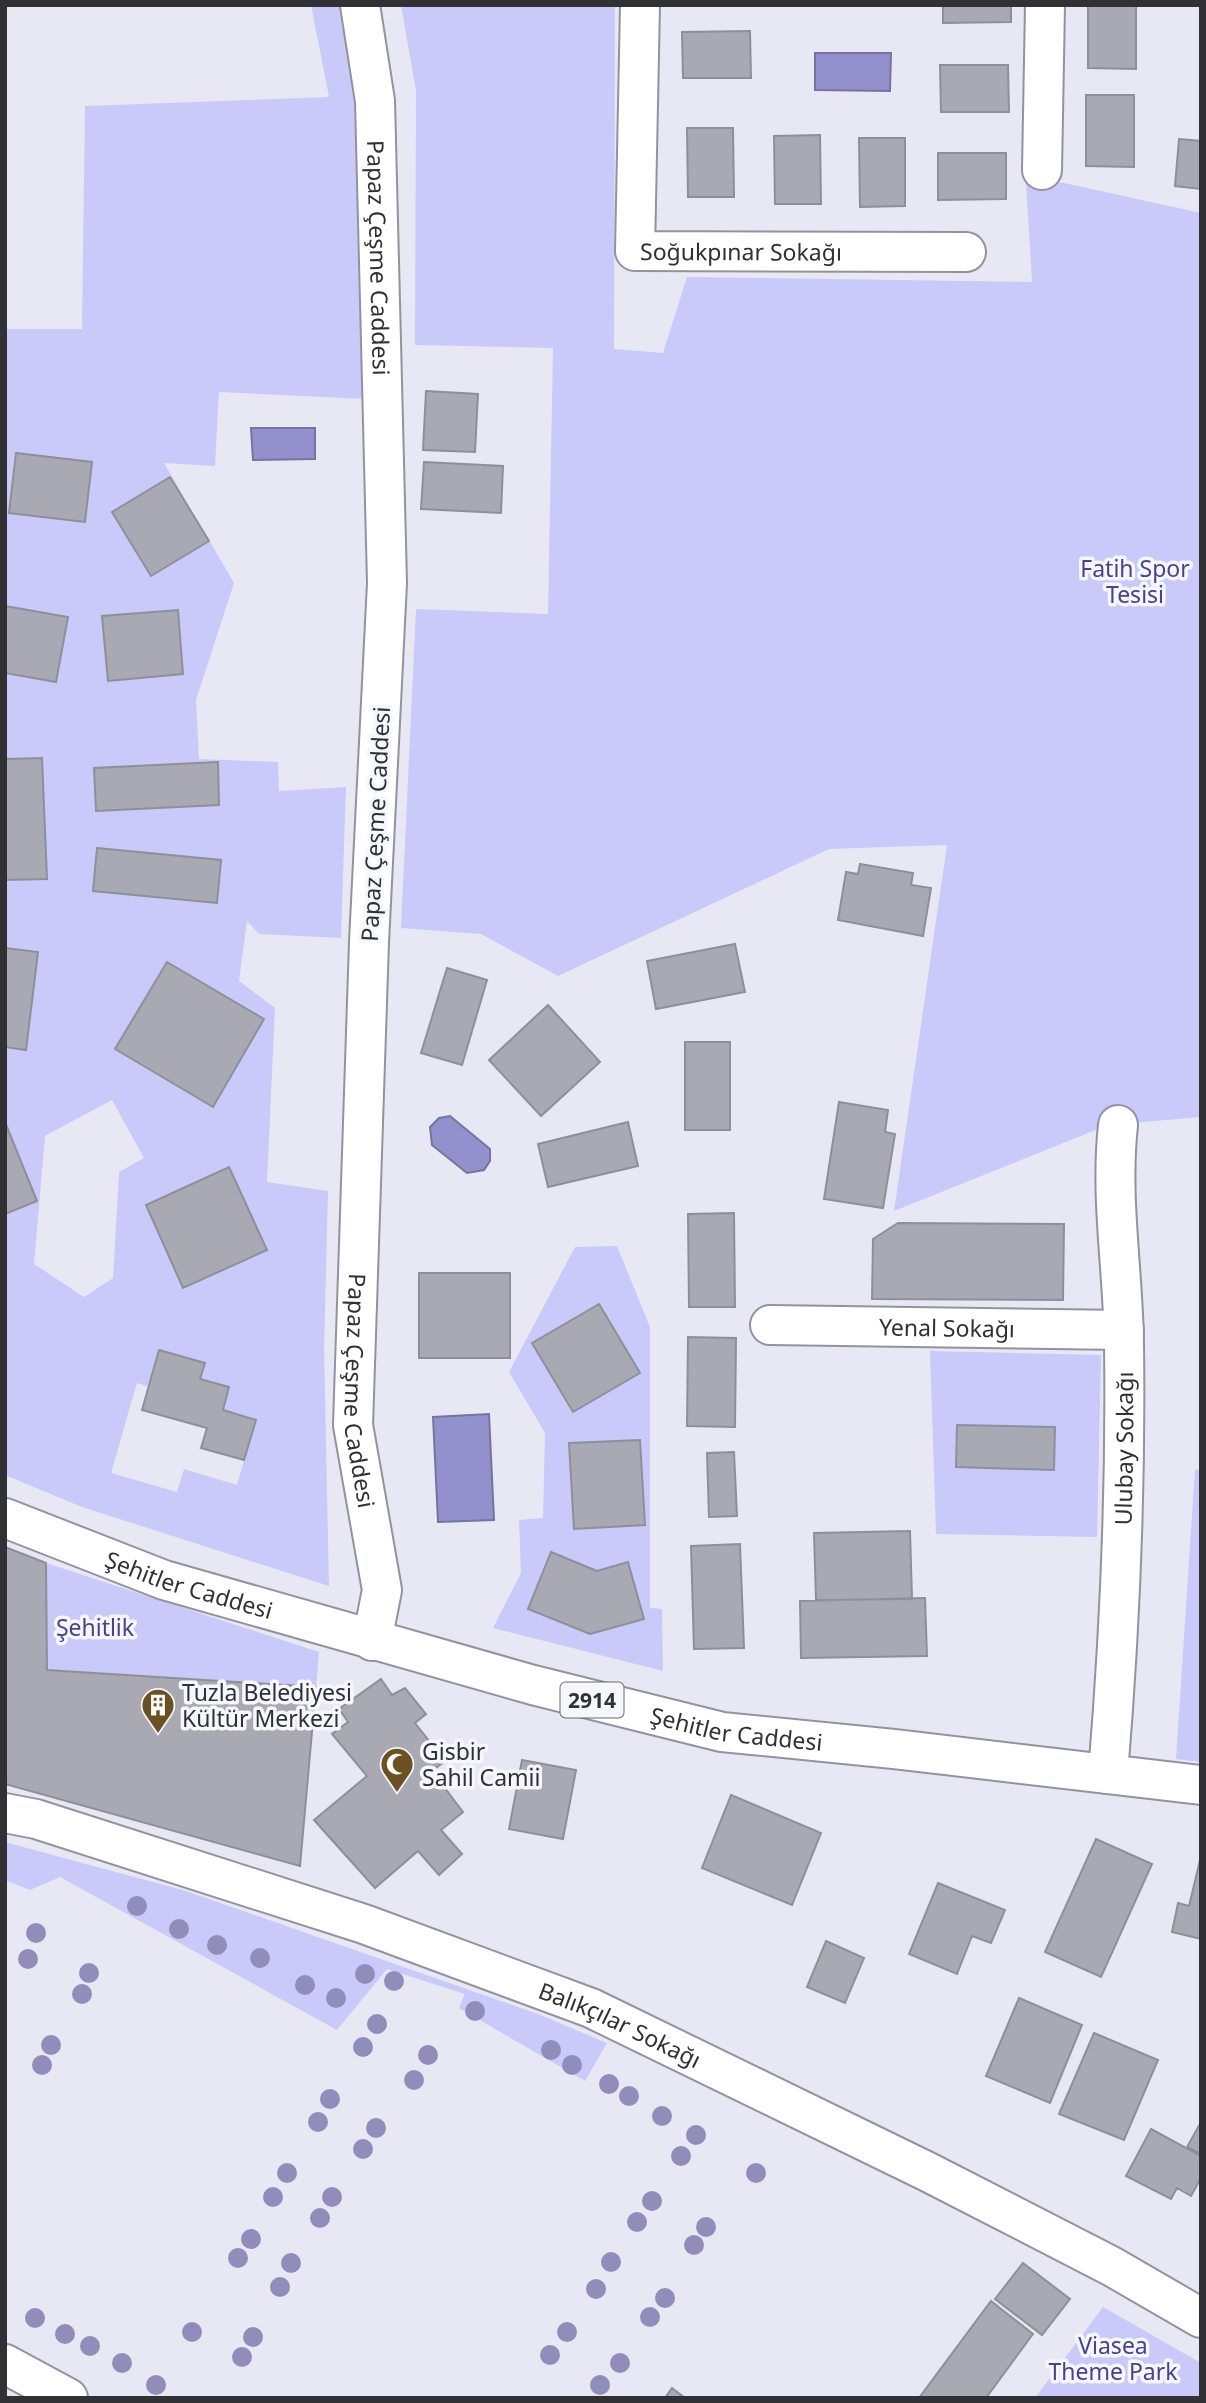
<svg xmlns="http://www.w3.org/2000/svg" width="1206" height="2403" viewBox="0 0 1206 2403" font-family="'Noto Sans',sans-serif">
<rect width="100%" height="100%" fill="#e8e8f4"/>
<path fill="#c9c9fa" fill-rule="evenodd" d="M311,5H341L358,96L366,399L219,392L215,466L164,463L234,583L196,700L199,759L278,762L279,791L346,787L341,938L259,934L247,921L239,981L275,1008L267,1182L328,1191L324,1349L329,1586L82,1507L5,1475V329H82L85,106L329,97ZM112,1100L144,1158L119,1172L113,1278L84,1297L34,1264L45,1136ZM137,1383L149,1387L142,1410L207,1428L201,1448L244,1460L237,1485L184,1469L177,1492L111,1473Z
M401,5H615L614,349L663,353L687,277L1032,282L1026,182L1064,183L1201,213V1117L1108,1125L894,1211L947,845L829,849L558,976L481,934L401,928L416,609L548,614L553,348L415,345L416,91Z
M617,1246L650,1327V1608L662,1609L663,1671L493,1628L521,1573L519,1520L543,1518L545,1433L509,1372L575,1247Z
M930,1351L1101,1355L1097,1537L936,1534Z
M1201,1469V1762L1176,1759L1195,1470Z
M46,1563L319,1652L316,1687L47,1670Z
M5,1842L186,1891L538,2014L607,2043L585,2081L459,2008L465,1994L387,1969L337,2030L60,1877L30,1890L5,1880Z
M1103,2307L1201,2363V2398H1035Z"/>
<path fill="#9291ce" stroke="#7574a0" stroke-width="2" d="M815,53H891L890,91L815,90Z
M251,428H315V459L253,460Z
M450,1116L490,1149V1161L484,1170L467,1173L432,1145L430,1127L439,1118Z
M489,1414L494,1520L438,1522L433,1417Z"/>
<path fill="#a9a9b4" stroke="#8e8f9a" stroke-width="2" d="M943,5H1011V22L943,23Z
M1088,5H1136V69L1088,68Z
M750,31L751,78H683L682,32Z
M940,65H1008L1009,112H941Z
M1086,95H1134V167L1086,166Z
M687,128H733L734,197H688Z
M820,135L821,204H775L774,136Z
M859,138H905V206L860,207Z
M1179,139L1201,141V189L1175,186Z
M938,153H1006V199L938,200Z
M426,391L478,394L475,452L423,450Z
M16,453L92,462L85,522L9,513Z
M424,462L503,466L501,513L421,509Z
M170,477L209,541L151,576L112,512Z
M5,606L68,617L56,682L5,673Z
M178,610L183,674L108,681L102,616Z
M42,758L47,879L5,880V759Z
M218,762L219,805L96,811L94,768Z
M97,848L221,860L217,903L93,891Z
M860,864L913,873L911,885L931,888L923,936L838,920L846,872L858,874Z
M735,944L745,992L656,1009L647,961Z
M5,948L38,952L26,1050L5,1047Z
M167,962L264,1019L213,1107L115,1049Z
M447,968L487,980L462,1065L421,1053Z
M548,1005L600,1062L541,1116L489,1060Z
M685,1042H730V1130H685Z
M839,1102L888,1110L885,1132L895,1134L883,1208L824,1199Z
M5,1122L37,1201L5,1214Z
M628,1122L638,1166L548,1187L538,1144Z
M229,1167L267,1250L183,1288L146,1205Z
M734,1213L735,1307H689L688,1214Z
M898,1223L1064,1224L1063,1300L872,1299L873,1239Z
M419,1273H510V1358H419Z
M599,1304L640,1373L573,1412L532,1343Z
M688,1337L736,1338L735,1427L687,1426Z
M159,1350L205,1363L200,1379L229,1387L223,1410L256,1420L244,1460L201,1448L207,1428L142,1410Z
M957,1425L1055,1427L1054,1470L956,1467Z
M640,1440L645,1525L574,1529L569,1443Z
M734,1452L737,1516L709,1517L707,1453Z
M910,1531L912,1599L816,1600L814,1533Z
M740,1544L744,1648L694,1649L691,1546Z
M5,1547L46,1563L47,1670L316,1687L300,1866L5,1784Z
M551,1552L597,1571L628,1562L644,1619L590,1634L528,1609Z
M925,1598L927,1656L801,1658L800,1601Z
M381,1679L392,1695L405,1688L426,1714L415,1723L445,1761L432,1771L463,1812L441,1830L462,1854L439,1875L418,1851L375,1888L314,1820L367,1776L332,1734L348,1722L339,1709Z
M522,1760L576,1770L563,1839L509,1829Z
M731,1795L821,1833L792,1905L702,1868Z
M1096,1839L1152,1864L1101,1977L1045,1952Z
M1201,1856V1939L1172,1932L1178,1903L1189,1906Z
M938,1883L1005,1910L991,1943L972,1936L957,1974L909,1954Z
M826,1941L864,1958L845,2003L807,1987Z
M1019,1998L1082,2025L1050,2103L986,2076Z
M1094,2033L1158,2060L1124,2140L1059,2114Z
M1201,2122V2154L1187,2147Z
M1151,2129L1201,2156V2178L1191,2196L1177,2188L1171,2199L1126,2176Z
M1023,2263L1070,2299L1042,2335L995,2299Z
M991,2301L1033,2334L986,2398H919Z
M672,2388L685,2398H665Z"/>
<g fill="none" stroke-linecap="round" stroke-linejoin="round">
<defs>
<g id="minor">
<path id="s1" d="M360,5L375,101L387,583L369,942L353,1425L382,1590L372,1641"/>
<path id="s2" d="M640,5L635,251L966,252"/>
<path d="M1042,170L1045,5"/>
<path id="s3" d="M770,1325L1124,1330"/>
<path id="s4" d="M1108,1774C1120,1630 1126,1487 1124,1343C1123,1270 1110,1198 1118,1125"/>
<path id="s5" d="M5,1813L36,1819L364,1924L591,2008L928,2172L1111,2266L1201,2318"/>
<path d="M5,2364L68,2398"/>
</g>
<g id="major">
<path id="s6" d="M5,1518L164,1580L533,1685L722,1732L894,1749L1201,1785"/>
</g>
</defs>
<use href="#minor" stroke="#93939f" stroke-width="42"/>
<use href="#major" stroke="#93939f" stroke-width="42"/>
<use href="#minor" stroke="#fff" stroke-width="38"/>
<use href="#major" stroke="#fff" stroke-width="38"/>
</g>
<g fill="#918dbb">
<circle cx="137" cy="1906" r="10"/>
<circle cx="179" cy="1929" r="10"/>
<circle cx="36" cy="1933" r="10"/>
<circle cx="217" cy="1945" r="10"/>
<circle cx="260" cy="1958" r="10"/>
<circle cx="28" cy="1959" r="10"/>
<circle cx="89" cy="1973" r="10"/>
<circle cx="365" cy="1974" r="10"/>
<circle cx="394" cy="1981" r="10"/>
<circle cx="305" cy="1985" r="10"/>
<circle cx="82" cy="1994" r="10"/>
<circle cx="336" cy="1998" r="10"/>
<circle cx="475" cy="2011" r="10"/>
<circle cx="377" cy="2024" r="10"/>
<circle cx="51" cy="2045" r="10"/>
<circle cx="363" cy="2047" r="10"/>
<circle cx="551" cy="2050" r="10"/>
<circle cx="428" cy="2055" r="10"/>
<circle cx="42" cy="2065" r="10"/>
<circle cx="572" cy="2065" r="10"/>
<circle cx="414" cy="2080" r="10"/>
<circle cx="609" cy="2084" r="10"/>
<circle cx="629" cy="2096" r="10"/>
<circle cx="330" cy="2099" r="10"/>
<circle cx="662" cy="2116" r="10"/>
<circle cx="318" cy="2122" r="10"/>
<circle cx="376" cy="2128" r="10"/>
<circle cx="696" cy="2135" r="10"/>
<circle cx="363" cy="2149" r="10"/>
<circle cx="681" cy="2156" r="10"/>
<circle cx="287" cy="2173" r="10"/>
<circle cx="756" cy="2173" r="10"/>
<circle cx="273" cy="2197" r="10"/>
<circle cx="332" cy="2197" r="10"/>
<circle cx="652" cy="2201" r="10"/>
<circle cx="320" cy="2218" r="10"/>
<circle cx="637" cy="2222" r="10"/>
<circle cx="706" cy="2227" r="10"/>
<circle cx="251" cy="2239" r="10"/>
<circle cx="694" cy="2245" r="10"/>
<circle cx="238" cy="2258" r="10"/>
<circle cx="611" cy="2262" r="10"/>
<circle cx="291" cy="2263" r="10"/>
<circle cx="280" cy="2287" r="10"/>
<circle cx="596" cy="2289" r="10"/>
<circle cx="665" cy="2298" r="10"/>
<circle cx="650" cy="2317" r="10"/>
<circle cx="35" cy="2318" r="10"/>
<circle cx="192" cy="2332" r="10"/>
<circle cx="567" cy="2332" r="10"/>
<circle cx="65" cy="2334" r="10"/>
<circle cx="253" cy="2337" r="10"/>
<circle cx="90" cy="2346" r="10"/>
<circle cx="550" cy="2355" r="10"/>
<circle cx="242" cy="2357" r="10"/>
<circle cx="122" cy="2363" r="10"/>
<circle cx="620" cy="2363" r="10"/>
<circle cx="156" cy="2385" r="10"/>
<circle cx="600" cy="2385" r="10"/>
</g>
<defs>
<symbol id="building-pin" viewBox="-11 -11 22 30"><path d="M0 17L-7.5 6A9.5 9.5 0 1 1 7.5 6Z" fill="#6b5022" stroke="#f6f6fd"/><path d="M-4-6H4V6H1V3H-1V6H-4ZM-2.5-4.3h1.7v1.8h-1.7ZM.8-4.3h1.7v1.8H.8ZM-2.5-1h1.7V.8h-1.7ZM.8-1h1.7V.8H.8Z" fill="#fff"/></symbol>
<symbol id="mosque-pin" viewBox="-11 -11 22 30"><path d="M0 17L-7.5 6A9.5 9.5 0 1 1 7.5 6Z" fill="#6b5022" stroke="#f6f6fd"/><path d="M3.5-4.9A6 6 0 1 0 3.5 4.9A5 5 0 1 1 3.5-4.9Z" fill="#fff"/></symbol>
</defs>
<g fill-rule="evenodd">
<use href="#building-pin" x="139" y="1686" width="38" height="52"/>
<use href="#mosque-pin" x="378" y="1745" width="38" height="52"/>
</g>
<g text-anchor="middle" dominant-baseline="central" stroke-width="7" stroke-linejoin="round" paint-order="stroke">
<rect fill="#f6f6fd" stroke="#6b6b71" stroke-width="2" x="560.5" y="1682.5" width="63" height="35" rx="5"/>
<g font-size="21" font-weight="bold" fill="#303035">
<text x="592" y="1700">2914</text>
</g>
<g font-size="23" fill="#303035" stroke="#f6f6fd">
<text stroke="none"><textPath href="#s2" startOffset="352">Soğukpınar Sokağı</textPath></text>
<text stroke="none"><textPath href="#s1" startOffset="254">Papaz Çeşme Caddesi</textPath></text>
<text transform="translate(375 824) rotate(-87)">Papaz Çeşme Caddesi</text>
<text stroke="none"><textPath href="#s3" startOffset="177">Yenal Sokağı</textPath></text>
<text stroke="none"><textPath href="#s1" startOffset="1388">Papaz Çeşme Caddesi</textPath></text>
<text stroke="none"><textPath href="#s4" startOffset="326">Ulubay Sokağı</textPath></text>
<text stroke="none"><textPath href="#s6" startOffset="196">Şehitler Caddesi</textPath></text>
<text stroke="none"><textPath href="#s6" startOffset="763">Şehitler Caddesi</textPath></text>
<text stroke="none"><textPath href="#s5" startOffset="651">Balıkçılar Sokağı</textPath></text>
</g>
<g font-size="23" fill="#4a428d" stroke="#f6f6fd">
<text x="1135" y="568">Fatih Spor<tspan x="1135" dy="26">Tesisi</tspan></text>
<text x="95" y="1627">Şehitlik</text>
<text x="1113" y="2345">Viasea<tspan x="1113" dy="26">Theme Park</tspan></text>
</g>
<g font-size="23" fill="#303035" stroke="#f6f6fd" text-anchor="start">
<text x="182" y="1692">Tuzla Belediyesi<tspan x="182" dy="26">Kültür Merkezi</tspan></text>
<text x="422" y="1751">Gisbir<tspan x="422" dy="26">Sahil Camii</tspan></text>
</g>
</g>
<rect width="1206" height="2403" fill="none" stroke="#303035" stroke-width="14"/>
</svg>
